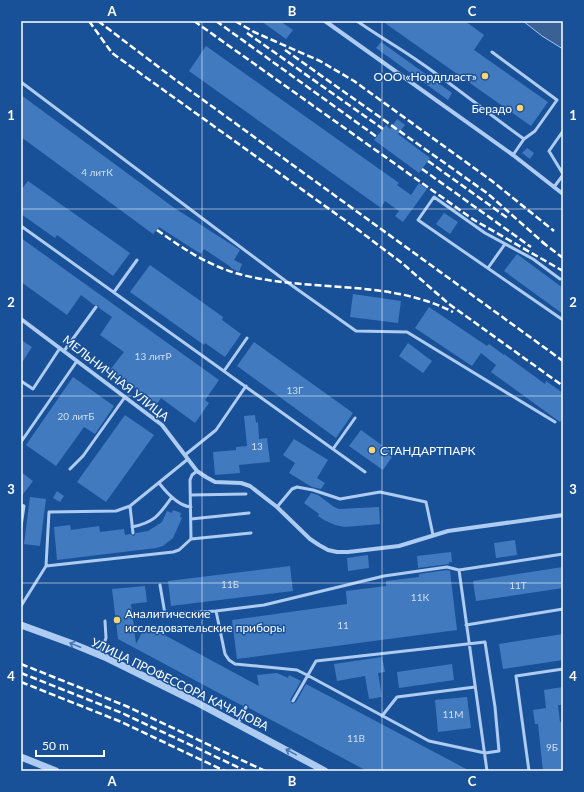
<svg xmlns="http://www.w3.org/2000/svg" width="584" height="792" viewBox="0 0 584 792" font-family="Lato,sans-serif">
<rect width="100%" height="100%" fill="#195199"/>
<path fill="#3a6196" stroke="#a1c7f3" d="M523,21H563V49L542,36Z"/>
<path fill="#427ac0" d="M261,21H280L293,30L286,39Z
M382,21H465L484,35L474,50L548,102L531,126Z
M381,42L452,93L448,100L376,48Z
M206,46L399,183L397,185L411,195L419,183L427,189L403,222L395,216L399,211L385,201L381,208L189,71Z
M21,95L173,207L240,250L234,260L242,264L239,272L231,268V267L204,249L201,254L159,227L153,234L21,137Z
M397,119L405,125L398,134L430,158L419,173L374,140L386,125L390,129Z
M527,148L534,153L530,159L522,153Z
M28,181L130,253L113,276L57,235L55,238L21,214V190Z
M444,213L458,222L450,234L436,224Z
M21,238L219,380L205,400L209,403L195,423L161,398L157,404L110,370L124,352L100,335L112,317L99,308L98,305H94L81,295L67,315L21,282Z
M517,254L563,288V314L504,271Z
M150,265L223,317L222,320L241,334L225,357L205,343L204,345L130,292Z
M353,294L401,301L398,323L350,317Z
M429,307L487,346L489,344L504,355V354L545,384L546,381L563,393V419L560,422L491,372L496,365L481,353L472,366L415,328Z
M21,340L32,347L21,364Z
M254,342L353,413L336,438L237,366Z
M408,343L432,361L423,373L399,356Z
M73,377L114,406L95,434L84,427L56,466L26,445Z
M125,415L154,435L106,502L77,482Z
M255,415L256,423L258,422L259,439L267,438L270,462L239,465L240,473L215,475L213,452L236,450V447L247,446L244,416Z
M361,430L394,454L383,470L349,446Z
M294,439L328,460L317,478L325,483L321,489L312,487L289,473L295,463L283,455Z
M21,472L33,481L21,497Z
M57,491L64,496L60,502L53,498Z
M311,493L318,495L334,507L339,509L379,507L380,524L345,527L335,525L324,520L318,516L319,514L304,503Z
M30,497L46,499L40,546L24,544Z
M173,510L181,513L180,517L182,518L173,538L163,546L156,548L57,560L54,527L70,525L71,530L99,526L100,532L124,529L125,535L130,534L134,536L136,533L148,531L162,522L167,511L172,513Z
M515,540L517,555L496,558L494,543Z
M451,552L452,562H449V564L418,568L417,556Z
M368,555L369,568L348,571L347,558Z
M290,566L293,591L171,606L168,581Z
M563,567V588L476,601L473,581Z
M447,570L450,571L457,630L237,659L232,620L347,604L346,591L386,586V581L419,577V574Z
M145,586L147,602L131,604L136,644L146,625L259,686L257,675L277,673L288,678L289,675L301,681L290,700L292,704L296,702L306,684L470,771H367L249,708L248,705L245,704L243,706L118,639L112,589Z
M563,634V660L503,669L499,644Z
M382,657L385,672L378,673L382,697L369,699L365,676L337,681L334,664Z
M452,664L454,680L399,688L397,672Z
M563,687V705H558L560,722L563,721V770L543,771L538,724H535L533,710L546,708L544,690Z
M467,697L471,728L438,732L435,700Z"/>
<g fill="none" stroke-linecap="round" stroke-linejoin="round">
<path stroke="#aeccf1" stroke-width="3" d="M357,21C378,36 400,48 421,63C456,87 489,114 524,139L535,131L557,100L492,52
M21,82L287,282L356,331L407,332L555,422
M563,131L549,151L563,174
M513,155L524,139
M554,187L563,175
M21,226L365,472
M488,268L505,244
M560,279L533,259L485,233L434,197L418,220L563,320
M114,292L137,260
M64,351L96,307
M224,371L247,338
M21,381L33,389L60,348
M21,442L77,361
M333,449L355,418
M185,455L216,430L246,386
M70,469L83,456L125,397
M159,483C166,492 178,506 191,507
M191,495L246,494
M21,505L24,506L21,526
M130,506L133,533
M277,507L292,489L297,487L313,490L340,499L380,492L426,502L433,535
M191,519L249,513
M132,527C155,522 159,515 172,497
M191,539L190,480L192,475L197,471
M46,566L49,512L116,511L130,506L188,459
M459,570L487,771
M160,585L165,614
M21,606L46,566L173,552L179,550L191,539L251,533
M216,611L225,654L229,660L235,664L297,670L307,675L429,741L485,753L499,751L495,707L485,642L316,661L293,701
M139,616L216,611L264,605L384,576L447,567L459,570L563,554
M466,625L563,609
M100,654L106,638L105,621
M382,716L397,697L475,687
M238,723L246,707
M529,771L516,676L563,669"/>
<path stroke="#aeccf1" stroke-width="4" d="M325,21L513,155L563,194
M21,319L162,425L197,471L206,477L215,482L241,483L250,486L277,507L310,539L319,545L328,550L337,552H348L399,546L448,531L563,515"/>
<path stroke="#aeccf1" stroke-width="7" d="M21,625L73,644L107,658L194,701L325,771
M21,757L56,771"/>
<path stroke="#fff" stroke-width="2.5" stroke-dasharray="7 3" stroke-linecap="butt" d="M89,21L112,53L357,229L402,263L449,304L563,386
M98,21L177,81L563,361
M194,21L474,220L563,271
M216,21L377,137
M235,21L254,32L320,61L354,81L492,181L554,231
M247,33L383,129
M285,50L487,193L546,245
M428,161L509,219
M422,169L531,247
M157,230C182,248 209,266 239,274C309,293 387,278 453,312
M542,242L563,258
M21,664L126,706L265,771
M21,673L122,713L246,771
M21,682L119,721L225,771"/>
</g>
<defs><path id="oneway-shaft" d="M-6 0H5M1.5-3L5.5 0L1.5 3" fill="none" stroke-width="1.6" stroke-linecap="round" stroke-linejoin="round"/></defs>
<g stroke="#4676b3">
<use href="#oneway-shaft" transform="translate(75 645) rotate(-158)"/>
<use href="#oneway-shaft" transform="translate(291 752) rotate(-151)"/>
</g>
<path fill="none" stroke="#fff" stroke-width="1" stroke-opacity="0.55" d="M202,21V771M382,21V771M21,209H563M21,396H563M21,583H563"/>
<g fill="#ffd56e" stroke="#195199" stroke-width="1.5">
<circle cx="485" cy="76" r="4"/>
<circle cx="520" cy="108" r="4"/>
<circle cx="372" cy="450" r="4"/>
<circle cx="117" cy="620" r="4"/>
</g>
<g text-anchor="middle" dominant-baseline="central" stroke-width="3" stroke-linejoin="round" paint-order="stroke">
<g font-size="10" fill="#d0deef">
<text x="97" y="172">4 литК</text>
<text x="153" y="356">13 литР</text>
<text x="295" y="390">13Г</text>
<text x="76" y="416">20 литБ</text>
<text x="257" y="446">13</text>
<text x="230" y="584">11Б</text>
<text x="518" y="585">11Т</text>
<text x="420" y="597">11К</text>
<text x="343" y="625">11</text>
<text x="453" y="714">11М</text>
<text x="356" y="738">11В</text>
<text x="552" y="747">9Б</text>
</g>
<g font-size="12" fill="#fff" stroke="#195199" text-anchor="end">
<text x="477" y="76">ООО «Нордпласт»</text>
<text x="512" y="108">Берадо</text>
<text x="380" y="450" text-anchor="start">СТАНДАРТПАРК</text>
<text x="125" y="613" text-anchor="start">Аналитические<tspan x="125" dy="14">исследовательские приборы</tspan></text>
</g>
<g font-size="12" fill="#fff" stroke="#195199">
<text transform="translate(116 378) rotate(38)">МЕЛЬНИЧНАЯ УЛИЦА</text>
<text transform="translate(180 684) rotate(26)">УЛИЦА ПРОФЕССОРА КАЧАЛОВА</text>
</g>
</g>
<rect width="584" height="792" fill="none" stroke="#195199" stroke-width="44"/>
<path d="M36 750v6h68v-6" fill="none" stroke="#ffffff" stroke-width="2"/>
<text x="42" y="750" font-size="12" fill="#ffffff" stroke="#195199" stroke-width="3" paint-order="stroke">50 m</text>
<rect x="22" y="22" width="540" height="748" fill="none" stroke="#fff" stroke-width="1.5"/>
<g font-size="13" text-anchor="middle" font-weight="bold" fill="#fff">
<text x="112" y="16">A</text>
<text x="292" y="16">B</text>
<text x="472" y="16">C</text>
<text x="11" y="120">1</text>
<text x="573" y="120">1</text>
<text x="11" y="307">2</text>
<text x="573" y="307">2</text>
<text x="11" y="494">3</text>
<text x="573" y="494">3</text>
<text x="11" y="681">4</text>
<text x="573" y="681">4</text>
<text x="112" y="786">A</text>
<text x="292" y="786">B</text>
<text x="472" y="786">C</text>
</g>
</svg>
